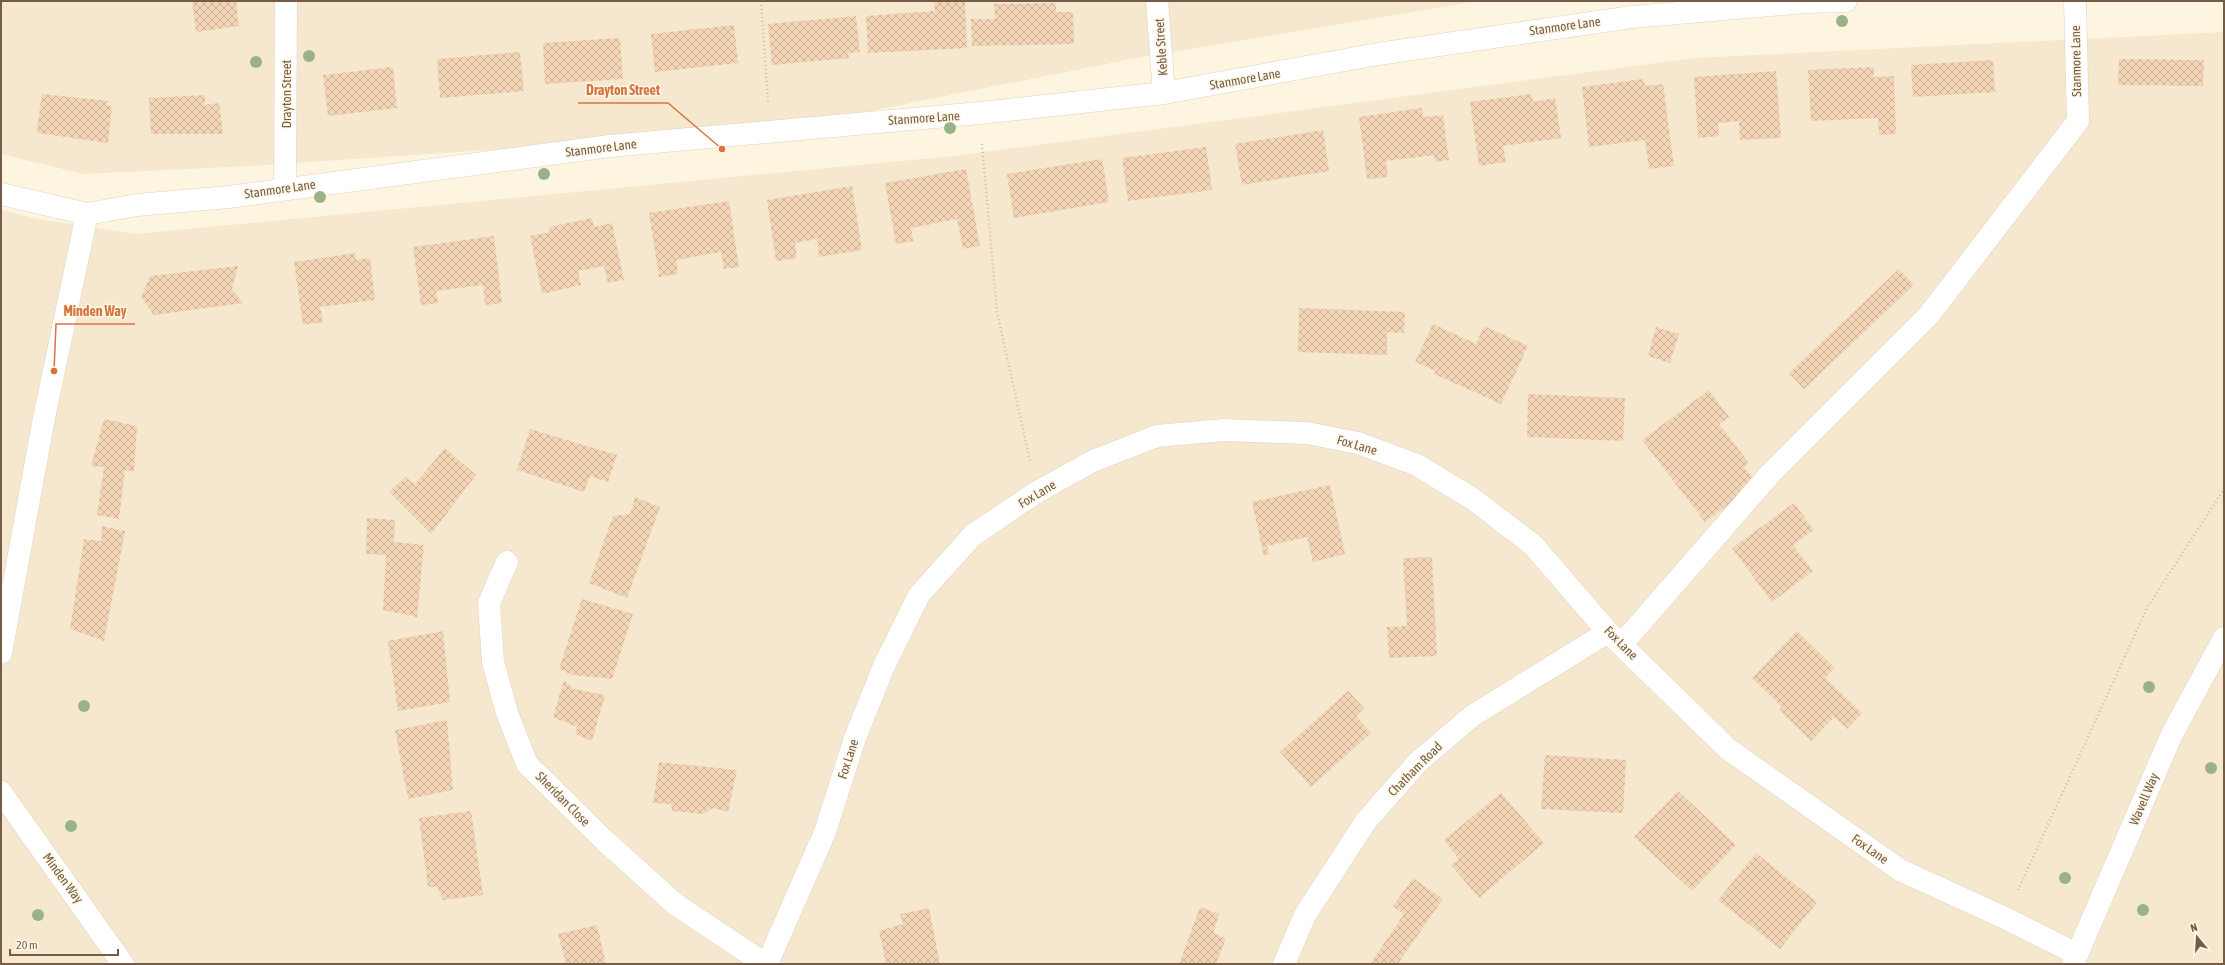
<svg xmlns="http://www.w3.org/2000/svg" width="2225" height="965" viewBox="0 0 2225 965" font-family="'Asap Condensed',sans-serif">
<defs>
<pattern id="building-cross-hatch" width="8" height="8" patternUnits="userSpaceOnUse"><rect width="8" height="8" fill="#f4d6b7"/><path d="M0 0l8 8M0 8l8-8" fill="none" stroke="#cab197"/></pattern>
</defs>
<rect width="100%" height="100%" fill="#fdf5e0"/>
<path fill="#f5e8ce" d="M1,1H1479L1141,57L770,131L249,166L83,174L1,154Z
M2224,32V964H1V210L38,219L136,234L954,156L1695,58Z"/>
<path fill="url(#building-cross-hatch)" d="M192,1H236L239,26L196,32Z
M934,1H965L967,48L868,53L866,16L935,11Z
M1056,3V12H1073L1074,44L972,46L971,19H995L994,4Z
M856,16L860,52L848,53L849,58L772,65L768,24Z
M734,25L738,63L655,72L651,34Z
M620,38L623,79L545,84L543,43Z
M520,52L524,91L440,98L437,59Z
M2119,59L2204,60L2203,86L2118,85Z
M1993,60L1995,92L1913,97L1911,65Z
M393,67L397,108L328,116L323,75Z
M1874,67V77L1894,76L1896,134L1879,135L1878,118L1811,121L1808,70Z
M1776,71L1781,138L1740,140L1739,121L1718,123L1719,136L1698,138L1694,77Z
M1643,79L1645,86L1663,84L1674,166L1649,169L1645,140L1589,147L1582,87Z
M42,94L109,101L106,105L112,106L108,143L38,133L37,129Z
M1531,94L1533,102L1555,98L1561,138L1503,146L1506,162L1479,166L1470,102Z
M206,95L204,105L219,103L223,134H151L149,98Z
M1422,108L1423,117L1443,115L1449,160L1435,162L1434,155L1386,161L1388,177L1367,179L1359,117Z
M1323,130L1329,171L1242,185L1235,144Z
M1206,147L1212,190L1128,201L1122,158Z
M1102,159L1109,202L1014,218L1007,174Z
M966,169L980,246L963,249L957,219L911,228L913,241L896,244L885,183Z
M852,186L862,250L819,257L817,239L795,243L797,258L776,261L767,200Z
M729,201L739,267L724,269L721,252L676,260L678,274L659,277L649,213Z
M592,218L594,227L612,223L624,280L608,283L604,266L578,271L581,285L542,294L530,236L550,232L549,227Z
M494,236L502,303L485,305L483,285L436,291L438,303L421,305L413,247Z
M355,253L356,260L370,258L375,300L320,307L323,322L303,325L294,262Z
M238,266L232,289L243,303L154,315L141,297L150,276Z
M1899,269L1914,285L1804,389L1789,373Z
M1299,308L1405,312L1404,333L1387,332V355L1298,352Z
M1433,324L1476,344L1484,326L1528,346L1501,404L1434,374L1436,371L1415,362Z
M1656,327L1679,334L1670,363L1648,356Z
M1709,390L1729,417L1719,424L1749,463L1744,467L1757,483L1705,522L1642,440Z
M1528,394L1625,398L1623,441L1527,437Z
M104,419L137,426L134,472L125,470L119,519L97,515L104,467L91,466Z
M530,429L617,455L608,482L590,476L584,492L517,470Z
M445,448L476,475L431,534L389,492L405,477L415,484Z
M1330,485L1345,554L1313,562L1307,537L1267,546L1269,554L1264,556L1252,502Z
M635,497L660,507L627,598L589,583L613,516L630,514Z
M1794,503L1814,530L1793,545L1813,571L1772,602L1732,548Z
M367,518L395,520L394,542L424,545L417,617L383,610L386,555L366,554Z
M102,526L125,531L104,641L70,629L84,539L101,541Z
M1432,557L1437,656L1389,658L1387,627L1407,626L1403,558Z
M582,599L633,614L612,679L573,675L559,669Z
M443,631L450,702L398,711L388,641Z
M1797,631L1835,668L1825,678L1862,713L1847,729L1834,717L1811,741L1779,710L1782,707L1752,678Z
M564,680L574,689L605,695L592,741L575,734L577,727L553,717Z
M1348,691L1364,708L1356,716L1371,733L1311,787L1280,752Z
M447,720L453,790L408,799L395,730Z
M1545,755L1626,760L1623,813L1541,809Z
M659,762L737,770L728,812L713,808L703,814L672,811L671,804L653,803Z
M1678,791L1736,845L1692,891L1634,837Z
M1501,793L1544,843L1479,898L1451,865L1459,859L1444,840Z
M471,811L483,895L443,900L437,887H428L419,818Z
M1756,853L1817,902L1780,949L1718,900Z
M1413,878L1443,899L1399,962L1402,964H1370L1404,914L1393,906Z
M1200,907L1219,914L1213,933L1226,938L1216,964H1179Z
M929,908L940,964H886L879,931L903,924L900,914Z
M597,925L606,964H566L558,934Z"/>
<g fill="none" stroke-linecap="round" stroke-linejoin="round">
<defs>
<path id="minor" d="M1157,1L1164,93
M285,188L286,1
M1,194L87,214L137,205L229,197L610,146L980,113L1164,93L1378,54L1632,17L1807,2L1846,1
M507,562L489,603L493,662L507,713L527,764L604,840L675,904L765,964
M1622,644L1771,473L1929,315L2078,121L2075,1
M1,653L44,418L87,214
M1,792L123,964
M767,964L825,832L855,738L884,666L919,595L973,535L1037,492L1093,461L1157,436L1224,430L1307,433L1358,443L1417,465L1473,499L1533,545L1608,632L1728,749L1900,870L2005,918L2077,954
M1284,964L1305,915L1366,821L1418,762L1472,716L1608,632
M2073,964L2172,734L2224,638"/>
</defs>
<use href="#minor" stroke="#e2d2bc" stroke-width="23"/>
<path stroke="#d8ba9a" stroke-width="2.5" stroke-dasharray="1 3" stroke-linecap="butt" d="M761,1L768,102
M982,144L997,312L1030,461
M2018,890L2147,608L2224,489"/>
<use href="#minor" stroke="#fff" stroke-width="22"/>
</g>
<g fill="#9ab287">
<circle cx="1842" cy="21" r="6"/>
<circle cx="309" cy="56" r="6"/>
<circle cx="256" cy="62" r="6"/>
<circle cx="950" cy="128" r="6"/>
<circle cx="544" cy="174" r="6"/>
<circle cx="320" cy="197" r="6"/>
<circle cx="2149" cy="687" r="6"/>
<circle cx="84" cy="706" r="6"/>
<circle cx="2211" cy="768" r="6"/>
<circle cx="71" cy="826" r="6"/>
<circle cx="2065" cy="878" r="6"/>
<circle cx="2143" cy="910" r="6"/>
<circle cx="38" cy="915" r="6"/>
</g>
<g text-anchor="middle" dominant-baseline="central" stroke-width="3" stroke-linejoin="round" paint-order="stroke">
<g font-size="13" fill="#755c46" stroke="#fff8e8">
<text transform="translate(1565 26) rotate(-8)">Stanmore Lane</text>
<text transform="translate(1161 47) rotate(-94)">Keble Street</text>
<text transform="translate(2076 61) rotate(-91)">Stanmore Lane</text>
<text transform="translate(1245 79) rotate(-10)">Stanmore Lane</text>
<text transform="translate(286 94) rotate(-90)">Drayton Street</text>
<text transform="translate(924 118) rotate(-4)">Stanmore Lane</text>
<text transform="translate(601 148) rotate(-7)">Stanmore Lane</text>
<text transform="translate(280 189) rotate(-8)">Stanmore Lane</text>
<text transform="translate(1357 445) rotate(16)">Fox Lane</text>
<text transform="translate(1037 494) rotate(-31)">Fox Lane</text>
<text transform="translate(1621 643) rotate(45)">Fox Lane</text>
<text transform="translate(848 759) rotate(-72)">Fox Lane</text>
<text transform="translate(1415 769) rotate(-45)">Chatham Road</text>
<text transform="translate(563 799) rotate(45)">Sheridan Close</text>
<text transform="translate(2144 799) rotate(-67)">Wavell Way</text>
<text transform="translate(1870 849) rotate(35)">Fox Lane</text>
<text transform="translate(63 878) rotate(54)">Minden Way</text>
</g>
</g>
<path fill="none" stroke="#d67440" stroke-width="1.5" d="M722 149L668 103H578M54 371L56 324H135"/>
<g fill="#d67440" stroke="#fff8e8" stroke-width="1.5">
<circle cx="722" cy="149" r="4"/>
<circle cx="54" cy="371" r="4"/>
</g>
<g font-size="14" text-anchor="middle" font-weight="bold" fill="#d67440" stroke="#fff8e8" stroke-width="3" stroke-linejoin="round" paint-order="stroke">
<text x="623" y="95">Drayton Street</text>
<text x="95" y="316">Minden Way</text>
</g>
<rect width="2225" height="965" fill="none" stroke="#755c46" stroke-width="4"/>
<g transform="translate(2197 937) rotate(342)" stroke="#fff8e8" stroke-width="3" paint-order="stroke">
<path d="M0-3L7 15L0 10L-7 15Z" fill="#755c46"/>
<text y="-6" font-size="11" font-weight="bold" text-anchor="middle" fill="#755c46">N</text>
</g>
<path d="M10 949v6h108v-6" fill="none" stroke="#755c46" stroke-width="2"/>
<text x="16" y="949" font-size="12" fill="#755c46" stroke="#fff8e8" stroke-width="3" paint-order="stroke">20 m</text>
</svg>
